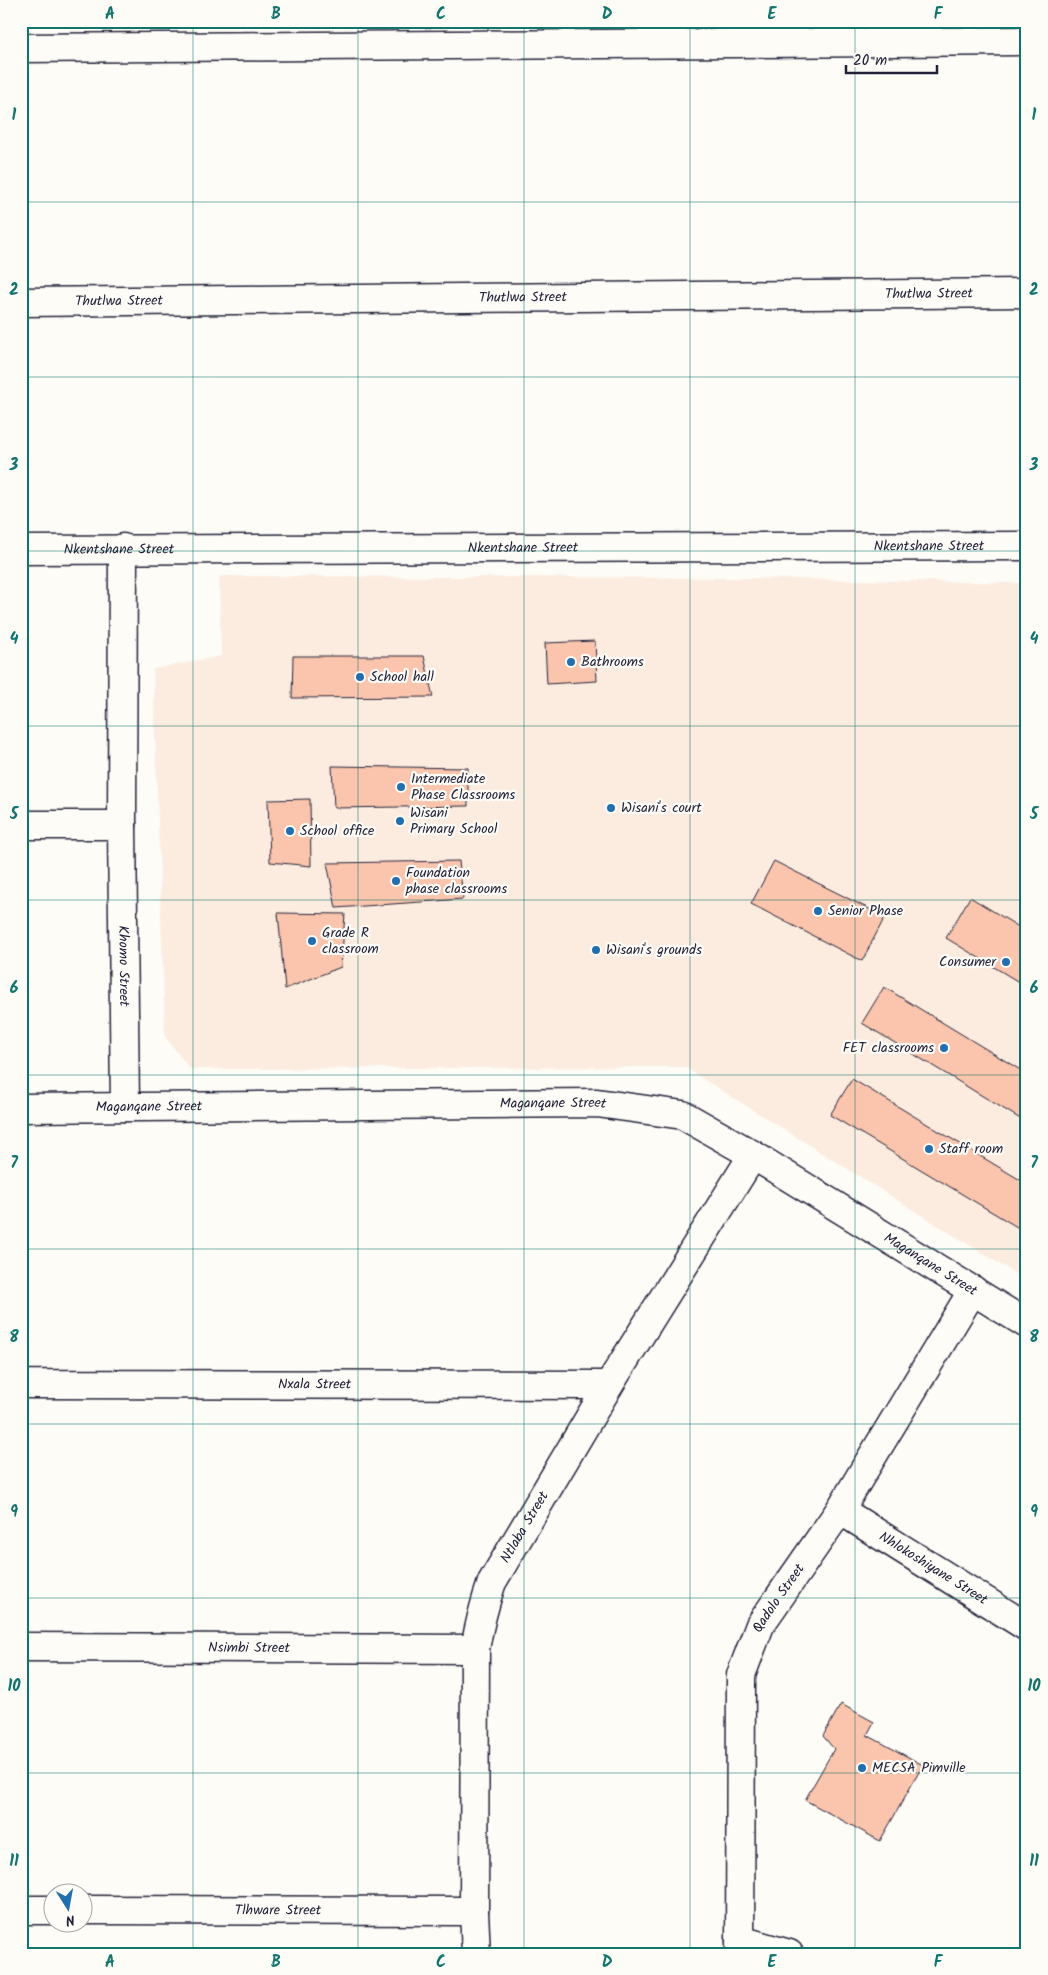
<svg xmlns="http://www.w3.org/2000/svg" width="1048" height="1975" viewBox="0 0 1048 1975" font-family="Kalam,sans-serif">
<rect width="100%" height="100%" fill="#fdfcf7"/>
<filter id="ink" filterUnits="userSpaceOnUse"><feTurbulence type="fractalNoise" baseFrequency=".02" numOctaves="2"/><feDisplacementMap in="SourceGraphic" scale="10" xChannelSelector="R" yChannelSelector="G"/><feConvolveMatrix kernelMatrix="1 2 1 2 8 2 1 2 1" color-interpolation-filters="sRGB"/></filter>
<g filter="url(#ink)">
<path fill="#fcece0" d="M219,576L737,578L1027,583V1281L684,1067L190,1069L165,1037L153,669L221,656Z"/>
<path fill="#fac5ac" stroke="#22223b" d="M595,641L597,681L547,684L545,643Z
M293,656H424L433,697L292,698Z
M332,766L468,768V806L334,808Z
M310,799L311,866L270,862L268,800Z
M459,861L463,899L336,908L327,863Z
M774,861L885,917L862,961L751,904Z
M970,897L1027,932V987L946,938Z
M278,913L345,914L341,967L285,989Z
M884,987L1027,1074V1123L862,1023Z
M852,1079L1027,1184V1233L830,1115Z
M841,1704L874,1722L867,1735L923,1765L880,1841L805,1800L834,1749L823,1736Z"/>
<g fill="none" stroke-linecap="round" stroke-linejoin="round">
<defs>
<g id="minor">
<path d="M21,48L1027,41"/>
<path id="s1" d="M21,302L1027,293"/>
<path id="s2" d="M123,548L122,825L125,1107"/>
<path id="s3" d="M21,550L1027,546"/>
<path d="M21,825H122"/>
<path id="s4" d="M21,1108L597,1103L683,1115L753,1155L1027,1324"/>
<path id="s5" d="M21,1382L26,1384L609,1385"/>
<path id="s6" d="M840,1510L1027,1627"/>
<path id="s7" d="M21,1647L475,1649"/>
<path d="M21,1910H52"/>
<path id="s8" d="M82,1910L474,1911"/>
<path d="M740,1940L789,1954"/>
<path id="s9" d="M476,1954L474,1911L475,1649C479,1626 484,1605 492,1582L609,1385L753,1155"/>
<path id="s10" d="M740,1954L741,1675L760,1625L840,1510L973,1290"/>
</g>
</defs>
<use href="#minor" stroke="#22223b" stroke-width="31"/>
<use href="#minor" stroke="#fdfcf7" stroke-width="28"/>
</g>
</g>
<path fill="none" stroke="#0f766e" stroke-width="1" stroke-opacity="0.55" d="M193,21V1954M358,21V1954M524,21V1954M690,21V1954M855,21V1954M21,202H1027M21,377H1027M21,551H1027M21,726H1027M21,900H1027M21,1075H1027M21,1249H1027M21,1424H1027M21,1598H1027M21,1773H1027"/>
<g fill="#1f6fb2" stroke="#fdfcf7" stroke-width="2">
<circle cx="571" cy="662" r="5"/>
<circle cx="360" cy="677" r="5"/>
<circle cx="401" cy="787" r="5"/>
<circle cx="611" cy="808" r="5"/>
<circle cx="400" cy="821" r="5"/>
<circle cx="290" cy="831" r="5"/>
<circle cx="396" cy="881" r="5"/>
<circle cx="818" cy="911" r="5"/>
<circle cx="312" cy="941" r="5"/>
<circle cx="596" cy="950" r="5"/>
<circle cx="1006" cy="962" r="5"/>
<circle cx="944" cy="1048" r="5"/>
<circle cx="929" cy="1149" r="5"/>
<circle cx="862" cy="1768" r="5"/>
</g>
<g text-anchor="middle" dominant-baseline="central" stroke-width="4.5" stroke-linejoin="round" paint-order="stroke">
<g font-size="14" fill="#22223b" stroke="#fdfcf7">
<text stroke="none"><textPath href="#s1" startOffset="908">Thutlwa Street</textPath></text>
<text stroke="none"><textPath href="#s1" startOffset="502">Thutlwa Street</textPath></text>
<text stroke="none"><textPath href="#s1" startOffset="98">Thutlwa Street</textPath></text>
<text stroke="none"><textPath href="#s3" startOffset="908">Nkentshane Street</textPath></text>
<text stroke="none"><textPath href="#s3" startOffset="502">Nkentshane Street</textPath></text>
<text stroke="none"><textPath href="#s3" startOffset="98">Nkentshane Street</textPath></text>
<text stroke="none"><textPath href="#s2" startOffset="418">Khomo Street</textPath></text>
<text stroke="none"><textPath href="#s4" startOffset="532">Maganqane Street</textPath></text>
<text stroke="none"><textPath href="#s4" startOffset="128">Maganqane Street</textPath></text>
<text stroke="none"><textPath href="#s4" startOffset="952">Maganqane Street</textPath></text>
<text stroke="none"><textPath href="#s5" startOffset="294">Nxala Street</textPath></text>
<text stroke="none"><textPath href="#s9" startOffset="438">Ntlaba Street</textPath></text>
<text stroke="none"><textPath href="#s6" startOffset="110">Nhlokoshiyane Street</textPath></text>
<text stroke="none"><textPath href="#s10" startOffset="365">Qadolo Street</textPath></text>
<text stroke="none"><textPath href="#s7" startOffset="228">Nsimbi Street</textPath></text>
<text stroke="none"><textPath href="#s8" startOffset="196">Tlhware Street</textPath></text>
</g>
<g font-size="14" fill="#22223b" stroke="#fdfcf7" text-anchor="start">
<text x="581" y="662">Bathrooms</text>
<text x="370" y="677">School hall</text>
<text x="411" y="779">Intermediate<tspan x="411" dy="16">Phase Classrooms</tspan></text>
<text x="621" y="808">Wisani's court</text>
<text x="410" y="813">Wisani<tspan x="410" dy="16">Primary School</tspan></text>
<text x="300" y="831">School office</text>
<text x="406" y="873">Foundation<tspan x="406" dy="16">phase classrooms</tspan></text>
<text x="828" y="911">Senior Phase</text>
<text x="322" y="933">Grade R<tspan x="322" dy="16">classroom</tspan></text>
<text x="606" y="950">Wisani's grounds</text>
<text x="996" y="962" text-anchor="end">Consumer</text>
<text x="934" y="1048" text-anchor="end">FET classrooms</text>
<text x="939" y="1149">Staff room</text>
<text x="872" y="1768">MECSA Pimville</text>
</g>
</g>
<rect width="1048" height="1975" fill="none" stroke="#fdfcf7" stroke-width="55"/>
<g transform="translate(68 1908) rotate(169)"><circle r="24" fill="#fdfcf7" stroke="#a5a5ac"/>
<path d="M0-4L9 19L0 12L-9 19Z" fill="#1f6fb2"/>
<text y="-8" font-size="14" font-weight="bold" text-anchor="middle" fill="#22223b">N</text>
</g>
<path d="M846 65v8h91v-8" fill="none" stroke="#22223b" stroke-width="2.5"/>
<text x="853" y="65" font-size="15" fill="#22223b" stroke="#fdfcf7" stroke-width="4" paint-order="stroke">20 m</text>
<rect x="28" y="28" width="992" height="1920" fill="none" stroke="#0f766e" stroke-width="2"/>
<g font-size="16" text-anchor="middle" font-weight="bold" fill="#0f766e">
<text x="110" y="19">A</text>
<text x="276" y="19">B</text>
<text x="441" y="19">C</text>
<text x="607" y="19">D</text>
<text x="772" y="19">E</text>
<text x="938" y="19">F</text>
<text x="14" y="120">1</text>
<text x="1034" y="120">1</text>
<text x="14" y="295">2</text>
<text x="1034" y="295">2</text>
<text x="14" y="470">3</text>
<text x="1034" y="470">3</text>
<text x="14" y="644">4</text>
<text x="1034" y="644">4</text>
<text x="14" y="819">5</text>
<text x="1034" y="819">5</text>
<text x="14" y="993">6</text>
<text x="1034" y="993">6</text>
<text x="14" y="1168">7</text>
<text x="1034" y="1168">7</text>
<text x="14" y="1342">8</text>
<text x="1034" y="1342">8</text>
<text x="14" y="1517">9</text>
<text x="1034" y="1517">9</text>
<text x="14" y="1691">10</text>
<text x="1034" y="1691">10</text>
<text x="14" y="1866">11</text>
<text x="1034" y="1866">11</text>
<text x="110" y="1967">A</text>
<text x="276" y="1967">B</text>
<text x="441" y="1967">C</text>
<text x="607" y="1967">D</text>
<text x="772" y="1967">E</text>
<text x="938" y="1967">F</text>
</g>
</svg>
